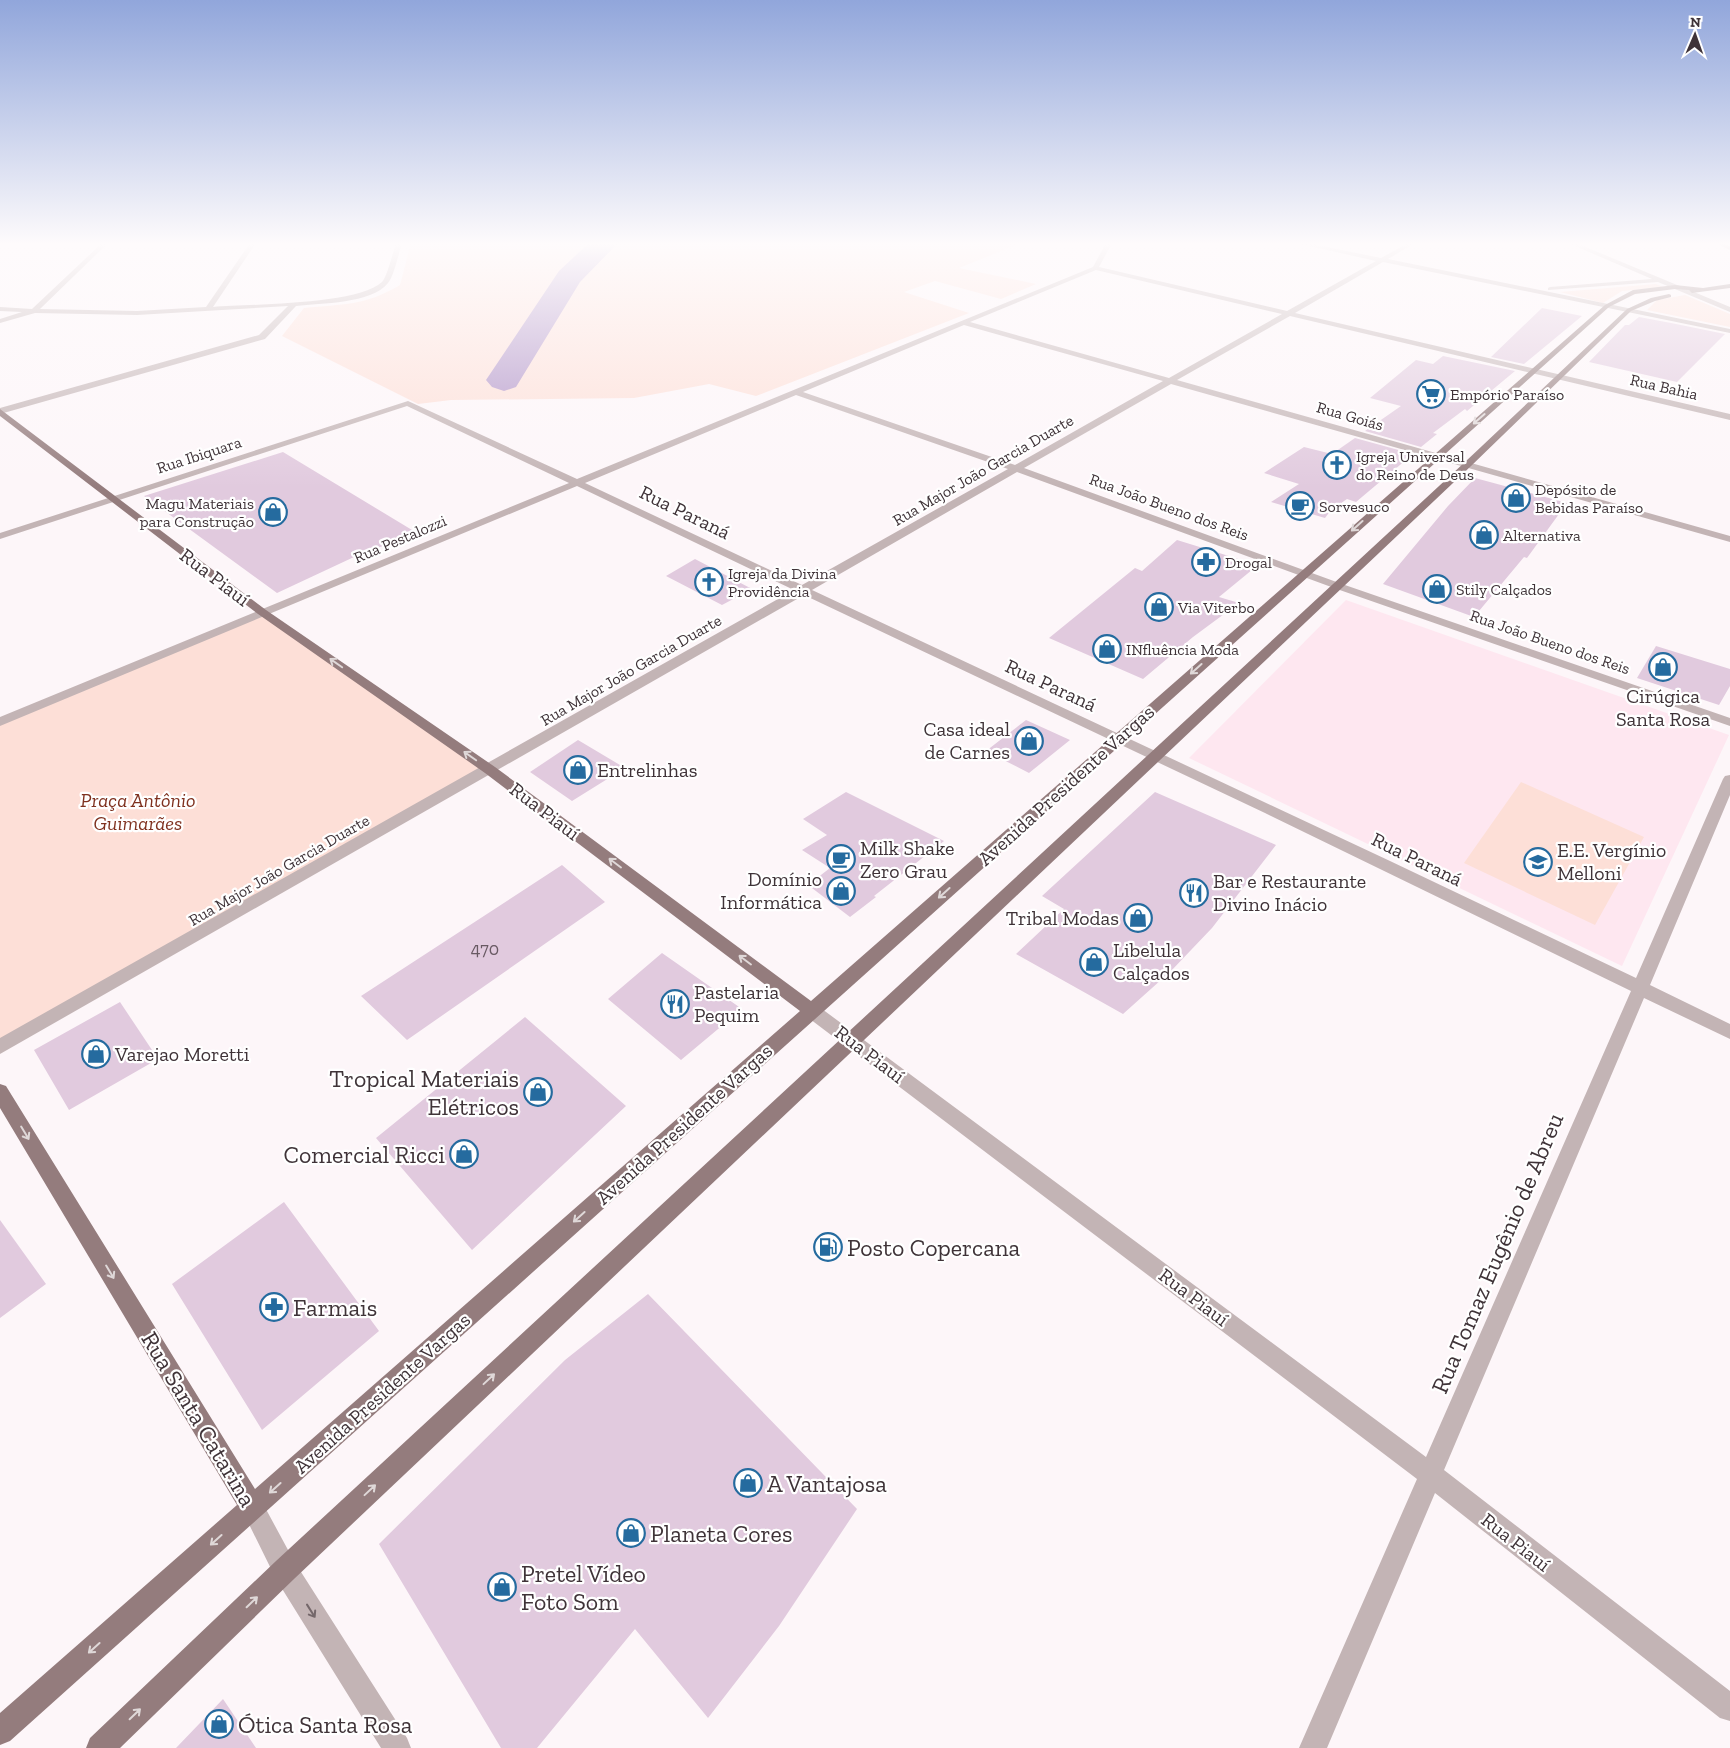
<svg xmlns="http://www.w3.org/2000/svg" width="1730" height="1748" viewBox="0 0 1730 1748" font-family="'Zilla Slab',serif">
<rect width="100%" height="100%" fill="#fdf6f9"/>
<path fill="#fee7f0" d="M1346,600L1729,735L1622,966L1189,758Z"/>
<path fill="#fddfd7" d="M411,243H1021L959,268L1036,284L1001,299L935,281L904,292L969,313L756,396L709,384L634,398L451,400L418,404L282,336L304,308C343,304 365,306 400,285Z
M1656,284L1663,287L1622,291L1603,303L1560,292Z
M1685,295L1730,314V327L1647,310L1657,300Z
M262,612L490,770L0,1047V722Z
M1521,782L1644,837L1595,925L1464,863Z"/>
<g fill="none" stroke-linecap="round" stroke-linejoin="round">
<path fill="#af92c7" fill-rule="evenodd" d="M589,243H618L580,282L516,387L504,391L492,387L486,380L559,271Z"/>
</g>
<path fill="#e1cade" d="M1542,308L1582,316L1524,364L1491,357Z
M1639,317L1671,323L1725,334L1677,382L1589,362L1625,325H1629Z
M1443,356L1515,371L1467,411L1465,409L1433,433L1437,434L1421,447L1365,431L1401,406L1370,398L1416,360L1433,364Z
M1355,438L1413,454L1356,502L1347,499L1331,510L1325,518L1271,502L1299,484L1264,473L1304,447L1332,454Z
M283,452L417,533L354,557L277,593L144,496Z
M1475,478L1567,503L1527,558L1524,557L1474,617L1383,584L1448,506Z
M1177,540L1258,565L1219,597L1239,603L1193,637L1143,679L1049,638L1135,568L1142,571Z
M695,559L752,589L722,605L666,576Z
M1656,646L1730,669V686L1719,705L1637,678Z
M1026,720L1070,740L1029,773L986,751Z
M578,740L625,768L572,801L530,772Z
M846,792L944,841L874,896L876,897L850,917L808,885L830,868L802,850L827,835L803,819Z
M1155,792L1276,845L1212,928L1171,971L1123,1014L1016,954L1064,909L1042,896Z
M562,865L605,902L407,1040L361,996Z
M662,953L742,1009L681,1060L608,999Z
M120,1002L158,1059L69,1110L34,1050Z
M525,1017L626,1106L472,1250L376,1138Z
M284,1202L379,1331L262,1430L172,1284Z
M0,1220L46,1284L0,1318Z
M648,1294L857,1509L779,1626L708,1718L635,1629L537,1748H501L379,1544L565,1360Z
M223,1699L256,1748H176Z"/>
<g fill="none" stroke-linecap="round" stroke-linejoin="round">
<path fill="#c3b4b5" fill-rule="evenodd" d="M102,243H108L40,309L137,311L206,307L250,243H256L213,307C250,304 357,305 382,282C387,277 393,252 396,243H402C399,252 394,276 388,283C371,304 321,303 296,306L265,339L0,414V408L259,335L288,306L137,315L35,313L0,323V319L22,312L0,311V307L32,309Z
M1106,243H1112L1099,267L1287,311L1376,261L1296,243H1308L1381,258L1408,243H1415L1388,259L1730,329V333L1383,262L1295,313L1730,414V420L1290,316L1177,380L1730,536V542L1171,384L1024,468L1342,584L1730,718V726L1334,588L1017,472L812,590L1390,861L1636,978L1723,779L1725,776L1730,775V795L1650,985L1730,1024V1039L1644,998L1444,1470L1730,1691V1721L1720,1718L1435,1493L1327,1748H1299L1417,1479L806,1016L804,1011L806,1006L812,1004L818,1006L1426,1457L1631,991L1265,813L804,595L0,1054V1038L794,590L577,486L0,726V717L569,483L407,406L0,539V533L408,401L577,479L1093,267ZM1096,270L1282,314L1169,378L970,322ZM964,325L1163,381L1015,465L803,392ZM796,395L1008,469L802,585L585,483Z
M1568,243H1576L1730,307V312L1658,282L1548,290V288L1550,287L1652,279Z
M253,1496L261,1500L294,1561L407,1738L411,1748H381L276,1579L241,1508L245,1500Z"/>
<path fill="#947c7d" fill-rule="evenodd" d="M1715,243H1723L1730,246V250Z
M1730,284V288L1692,293L1689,290L1675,289L1635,294L1609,307L10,1741L0,1745V1713L237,1505L0,1108V1084L6,1086L255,1489L800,1011L485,773L258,614L0,416V409L266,610L495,767L811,1001L1605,305L1633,290L1675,285L1703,288Z
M1669,294L1671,295V297L1655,301L1631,311L1471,466L294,1579L120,1748H86L90,1738L276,1561L1465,462L1627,309L1651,298Z"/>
</g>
<defs><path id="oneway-shaft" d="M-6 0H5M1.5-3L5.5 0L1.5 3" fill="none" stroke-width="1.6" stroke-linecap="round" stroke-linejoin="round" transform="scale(1.25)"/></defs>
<g stroke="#dfd8d8">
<use href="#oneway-shaft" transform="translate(1479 419) rotate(139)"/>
<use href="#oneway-shaft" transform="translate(1357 526) rotate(138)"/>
<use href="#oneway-shaft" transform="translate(336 663) rotate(-145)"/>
<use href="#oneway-shaft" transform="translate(1196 669) rotate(138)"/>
<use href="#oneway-shaft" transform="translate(470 756) rotate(-145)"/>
<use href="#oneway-shaft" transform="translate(615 863) rotate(-143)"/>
<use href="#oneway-shaft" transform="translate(944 893) rotate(138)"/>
<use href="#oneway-shaft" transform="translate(745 960) rotate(-143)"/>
<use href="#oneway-shaft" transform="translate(25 1133) rotate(59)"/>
<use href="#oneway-shaft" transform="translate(579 1217) rotate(138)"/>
<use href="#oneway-shaft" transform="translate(110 1272) rotate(59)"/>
<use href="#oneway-shaft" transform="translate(489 1379) rotate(-43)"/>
<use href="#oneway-shaft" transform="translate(275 1488) rotate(138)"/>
<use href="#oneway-shaft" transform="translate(370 1490) rotate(-43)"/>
<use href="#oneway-shaft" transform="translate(216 1540) rotate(138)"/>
<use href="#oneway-shaft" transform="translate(252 1602) rotate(-44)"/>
<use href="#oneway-shaft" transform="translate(94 1648) rotate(138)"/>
<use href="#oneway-shaft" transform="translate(135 1714) rotate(-44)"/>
</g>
<use stroke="#74676a" href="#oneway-shaft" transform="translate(311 1611) rotate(58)"/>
<linearGradient id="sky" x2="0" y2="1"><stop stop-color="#91a6db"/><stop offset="0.5" stop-color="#fefbfc"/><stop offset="1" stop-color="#fefbfc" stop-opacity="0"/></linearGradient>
<rect width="1730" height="488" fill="url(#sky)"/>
<defs>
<symbol id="supermarket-ring" viewBox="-11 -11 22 22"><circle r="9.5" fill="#fff" stroke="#256b9f" stroke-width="1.5"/><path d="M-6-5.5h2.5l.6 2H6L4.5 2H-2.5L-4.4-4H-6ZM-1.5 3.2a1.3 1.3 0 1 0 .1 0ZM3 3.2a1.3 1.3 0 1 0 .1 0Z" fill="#256b9f"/></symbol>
<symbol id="church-ring" viewBox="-11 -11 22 22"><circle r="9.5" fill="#fff" stroke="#256b9f" stroke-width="1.5"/><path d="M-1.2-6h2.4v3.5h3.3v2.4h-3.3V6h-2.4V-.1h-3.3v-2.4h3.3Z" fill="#256b9f"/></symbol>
<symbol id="shop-ring" viewBox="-11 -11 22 22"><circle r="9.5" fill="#fff" stroke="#256b9f" stroke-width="1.5"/><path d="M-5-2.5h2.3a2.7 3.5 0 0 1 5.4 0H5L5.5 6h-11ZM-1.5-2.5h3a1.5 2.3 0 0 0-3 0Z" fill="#256b9f"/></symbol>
<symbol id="cafe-ring" viewBox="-11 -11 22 22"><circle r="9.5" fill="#fff" stroke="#256b9f" stroke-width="1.5"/><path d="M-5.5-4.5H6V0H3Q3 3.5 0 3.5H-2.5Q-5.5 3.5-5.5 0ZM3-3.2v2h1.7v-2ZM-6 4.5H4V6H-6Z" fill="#256b9f"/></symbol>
<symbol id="pharmacy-ring" viewBox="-11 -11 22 22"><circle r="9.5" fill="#fff" stroke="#256b9f" stroke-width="1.5"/><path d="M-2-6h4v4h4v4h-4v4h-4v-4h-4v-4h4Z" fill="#256b9f"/></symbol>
<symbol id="school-ring" viewBox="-11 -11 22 22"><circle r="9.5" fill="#fff" stroke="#256b9f" stroke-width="1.5"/><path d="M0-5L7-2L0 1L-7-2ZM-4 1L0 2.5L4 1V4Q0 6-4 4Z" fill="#256b9f"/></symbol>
<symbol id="restaurant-ring" viewBox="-11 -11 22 22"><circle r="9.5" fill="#fff" stroke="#256b9f" stroke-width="1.5"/><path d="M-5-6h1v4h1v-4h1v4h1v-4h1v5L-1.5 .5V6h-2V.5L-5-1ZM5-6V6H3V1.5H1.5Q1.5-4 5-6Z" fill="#256b9f"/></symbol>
<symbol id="fuel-ring" viewBox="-11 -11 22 22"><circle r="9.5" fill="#fff" stroke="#256b9f" stroke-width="1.5"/><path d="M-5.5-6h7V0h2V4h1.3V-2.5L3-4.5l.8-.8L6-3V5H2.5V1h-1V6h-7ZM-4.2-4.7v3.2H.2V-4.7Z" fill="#256b9f"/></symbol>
</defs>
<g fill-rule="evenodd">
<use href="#supermarket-ring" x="1415" y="378" width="32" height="32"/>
<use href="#church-ring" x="1321" y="449" width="32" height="32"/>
<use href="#shop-ring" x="1500" y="482" width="32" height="32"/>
<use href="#cafe-ring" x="1284" y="490" width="32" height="32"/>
<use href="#shop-ring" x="257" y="496" width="32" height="32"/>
<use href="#shop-ring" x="1468" y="519" width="32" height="32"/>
<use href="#pharmacy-ring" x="1190" y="546" width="32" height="32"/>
<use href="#church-ring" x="693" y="566" width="32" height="32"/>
<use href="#shop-ring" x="1421" y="573" width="32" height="32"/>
<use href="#shop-ring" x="1143" y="591" width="32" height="32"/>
<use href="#shop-ring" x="1091" y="633" width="32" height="32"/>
<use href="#shop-ring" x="1647" y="651" width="32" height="32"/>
<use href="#shop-ring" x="1013" y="725" width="32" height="32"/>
<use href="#shop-ring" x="562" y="754" width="32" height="32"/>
<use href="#cafe-ring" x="825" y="843" width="32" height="32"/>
<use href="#school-ring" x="1522" y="846" width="32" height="32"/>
<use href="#shop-ring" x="825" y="875" width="32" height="32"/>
<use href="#restaurant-ring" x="1178" y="877" width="32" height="32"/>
<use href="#shop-ring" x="1122" y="902" width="32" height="32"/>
<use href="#shop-ring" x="1078" y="946" width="32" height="32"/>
<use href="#restaurant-ring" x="659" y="988" width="32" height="32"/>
<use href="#shop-ring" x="80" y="1038" width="32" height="32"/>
<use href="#shop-ring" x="522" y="1076" width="32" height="32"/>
<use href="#shop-ring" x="448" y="1138" width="32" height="32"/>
<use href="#fuel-ring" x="812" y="1231" width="32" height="32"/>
<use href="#pharmacy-ring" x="258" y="1291" width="32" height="32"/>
<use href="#shop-ring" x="732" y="1467" width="32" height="32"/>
<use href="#shop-ring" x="615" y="1517" width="32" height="32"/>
<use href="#shop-ring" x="486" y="1571" width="32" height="32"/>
<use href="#shop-ring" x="203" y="1708" width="32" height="32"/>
</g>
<g text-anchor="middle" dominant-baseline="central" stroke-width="4.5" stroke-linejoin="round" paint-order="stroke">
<g font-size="16" fill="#3f3338" stroke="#fff">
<text transform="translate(1664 387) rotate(13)">Rua Bahia</text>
<text transform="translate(1350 416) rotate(16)">Rua Goiás</text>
<text transform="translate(199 455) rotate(-18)">Rua Ibiquara</text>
<text transform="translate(983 470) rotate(-30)">Rua Major João Garcia Duarte</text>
<text transform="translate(1169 507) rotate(20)">Rua João Bueno dos Reis</text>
<text transform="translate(400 539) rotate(-23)">Rua Pestalozzi</text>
<text transform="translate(1550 642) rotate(19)">Rua João Bueno dos Reis</text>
<text transform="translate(631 670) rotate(-30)">Rua Major João Garcia Duarte</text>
<text transform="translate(279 870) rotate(-30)">Rua Major João Garcia Duarte</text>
</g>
<g font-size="16" fill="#3f3338" stroke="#fff" text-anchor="start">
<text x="1450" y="394">Empório Paraíso</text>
<text x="1356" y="456">Igreja Universal<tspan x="1356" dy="18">do Reino de Deus</tspan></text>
<text x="1535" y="489">Depósito de<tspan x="1535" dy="18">Bebidas Paraíso</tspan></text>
<text x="254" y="503" text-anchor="end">Magu Materiais<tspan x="254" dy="18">para Construção</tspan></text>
<text x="1319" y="506">Sorvesuco</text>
<text x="1503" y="535">Alternativa</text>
<text x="1225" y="562">Drogal</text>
<text x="728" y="573">Igreja da Divina<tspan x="728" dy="18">Providência</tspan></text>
<text x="1456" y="589">Stily Calçados</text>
<text x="1178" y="607">Via Viterbo</text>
<text x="1126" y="649">INfluência Moda</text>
</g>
<g font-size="18" fill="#685962">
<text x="485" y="949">470</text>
</g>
<g font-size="20" fill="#3f3338" stroke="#fff">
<text transform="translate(685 512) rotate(26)">Rua Paraná</text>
<text transform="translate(215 577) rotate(37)">Rua Piauí</text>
<text transform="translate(1051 685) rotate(25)">Rua Paraná</text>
<text transform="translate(1066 785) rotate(-42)">Avenida Presidente Vargas</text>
<text transform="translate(545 811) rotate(37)">Rua Piauí</text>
<text transform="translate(1417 859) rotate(26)">Rua Paraná</text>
<text transform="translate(870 1054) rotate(37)">Rua Piauí</text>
<text transform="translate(684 1124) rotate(-42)">Avenida Presidente Vargas</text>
<text transform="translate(1194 1297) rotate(37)">Rua Piauí</text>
<text transform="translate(382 1393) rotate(-42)">Avenida Presidente Vargas</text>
<text transform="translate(1516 1542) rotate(38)">Rua Piauí</text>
</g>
<g font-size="20" fill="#3f3338" stroke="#fff" text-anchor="start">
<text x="1663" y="696" text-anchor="middle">Cirúgica<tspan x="1663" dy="23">Santa Rosa</tspan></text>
<text x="1010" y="729" text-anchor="end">Casa ideal<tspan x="1010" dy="23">de Carnes</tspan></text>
<text x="597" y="770">Entrelinhas</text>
<text x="860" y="848">Milk Shake<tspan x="860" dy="23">Zero Grau</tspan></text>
<text x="1557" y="850">E.E. Vergínio<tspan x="1557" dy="23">Melloni</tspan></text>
<text x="822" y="879" text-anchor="end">Domínio<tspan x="822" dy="23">Informática</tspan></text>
<text x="1213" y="881">Bar e Restaurante<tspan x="1213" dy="23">Divino Inácio</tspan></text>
<text x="1119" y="918" text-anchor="end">Tribal Modas</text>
<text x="1113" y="950">Libelula<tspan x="1113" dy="23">Calçados</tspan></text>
<text x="694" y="992">Pastelaria<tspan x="694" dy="23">Pequim</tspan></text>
<text x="115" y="1054">Varejao Moretti</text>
</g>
<g font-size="20" font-style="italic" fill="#7f311f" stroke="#fff">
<text x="138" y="800">Praça Antônio<tspan x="138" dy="23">Guimarães</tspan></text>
</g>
<g font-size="24" fill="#3f3338" stroke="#fff" text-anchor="start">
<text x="519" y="1078" text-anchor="end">Tropical Materiais<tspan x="519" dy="28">Elétricos</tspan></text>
<text x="445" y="1154" text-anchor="end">Comercial Ricci</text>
<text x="847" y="1247">Posto Copercana</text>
<text x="293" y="1307">Farmais</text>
<text x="767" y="1483">A Vantajosa</text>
<text x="650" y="1533">Planeta Cores</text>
<text x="521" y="1573">Pretel Vídeo<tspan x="521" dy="28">Foto Som</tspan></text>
<text x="238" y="1724">Ótica Santa Rosa</text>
</g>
<g font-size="24" fill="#3f3338" stroke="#fff">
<text transform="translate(1497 1253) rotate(-67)">Rua Tomaz Eugênio de Abreu</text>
<text transform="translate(199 1419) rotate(59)">Rua Santa Catarina</text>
</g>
</g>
<g transform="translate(1695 35) rotate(2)" stroke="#ffffff" stroke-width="4" paint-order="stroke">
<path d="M0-4L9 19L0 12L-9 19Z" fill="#3f3338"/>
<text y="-8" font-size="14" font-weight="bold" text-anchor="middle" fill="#3f3338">N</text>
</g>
</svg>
